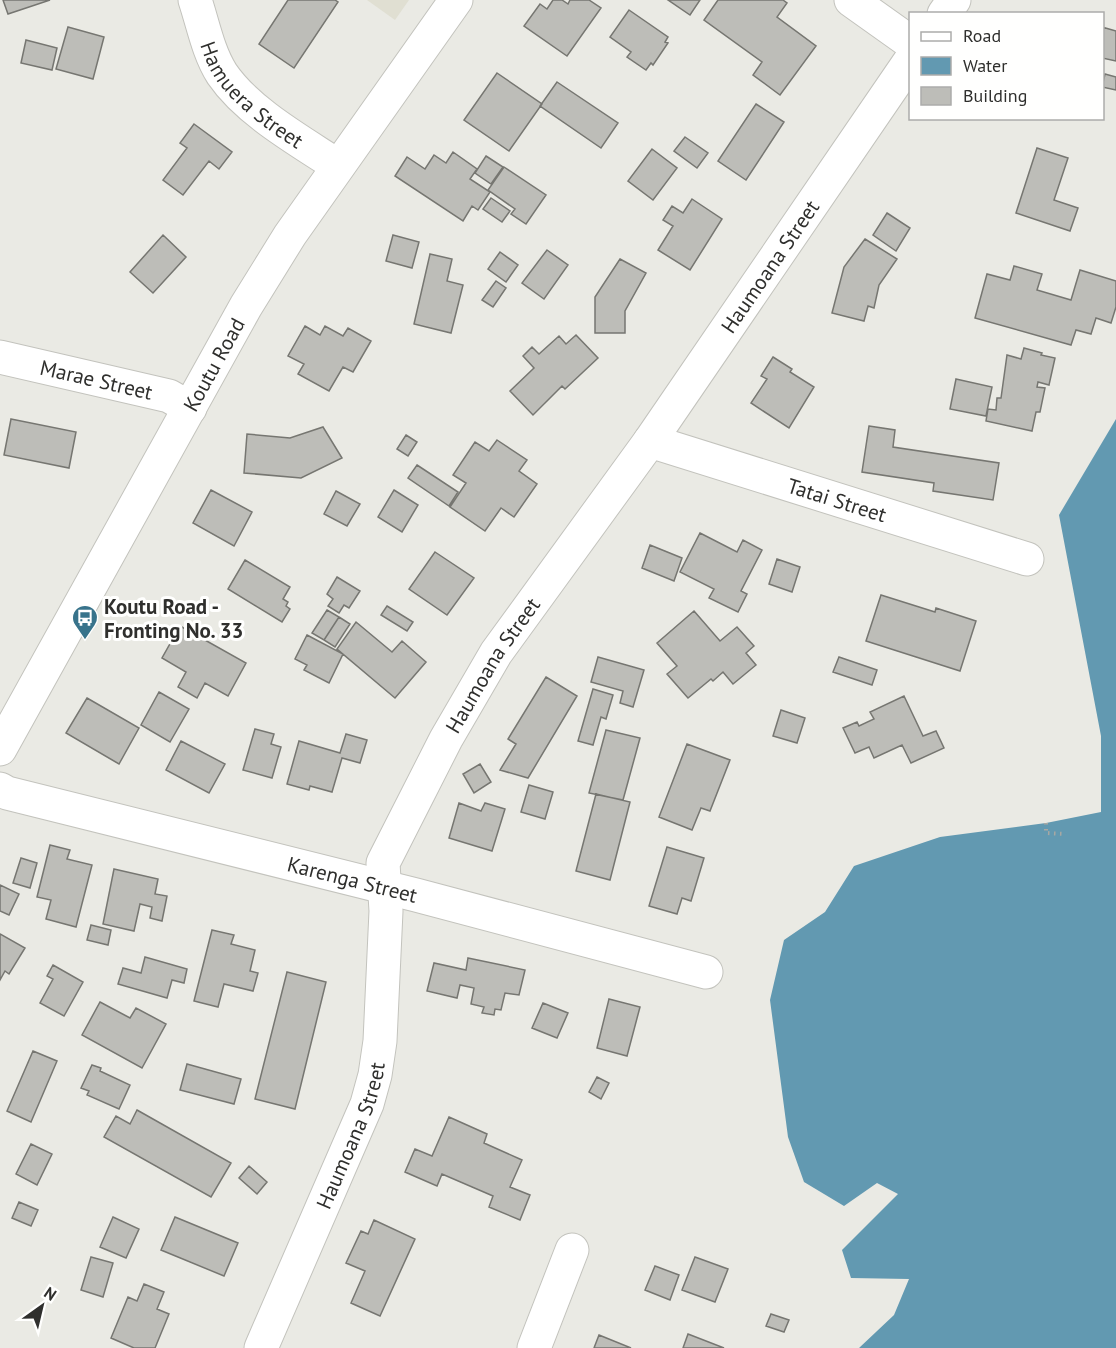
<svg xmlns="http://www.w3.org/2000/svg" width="1116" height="1348" viewBox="0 0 1116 1348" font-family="'PT Sans',sans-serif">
<rect width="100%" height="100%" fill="#eaeae4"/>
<path fill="#e0dfd2" d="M367,0H409L395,20Z"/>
<path fill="#6299b1" d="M1116,419V1348H859L894,1315L909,1279L851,1278L842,1250L898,1194L877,1183L844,1206L804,1182L788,1137L770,1000L784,940L825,912L854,866L940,837L1046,823L1101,812V736L1059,515Z"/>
<path fill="#bdbdb8" stroke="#767671" stroke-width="1.5" d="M3,0H50L8,14Z
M288,0H335L338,2L294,68L259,44Z
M553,0H562L568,4L570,0H589L601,8L567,56L524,26L540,4L547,9Z
M668,0H700L690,15Z
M718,0H783L787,3L777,17L816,46L780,95L753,75L762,62L704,20Z
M629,10L668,37L665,42L668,43L653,65L651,63L646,70L627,57L631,52L610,37Z
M68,27L104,37L93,79L56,69Z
M1102,27L1116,31V61L1102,58Z
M26,40L57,48L52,70L21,63Z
M497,73L542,104L509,151L464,120Z
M1105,74L1116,77V90L1102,87Z
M557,82L618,123L601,148L540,106Z
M756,104L784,122L746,180L718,161Z
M194,124L232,152L219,169L209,161L183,195L163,180L187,148L180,143Z
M685,137L708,153L697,168L674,151Z
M1037,148L1068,158L1054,200L1078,208L1070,231L1016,213Z
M652,149L677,168L653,200L628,181Z
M453,152L477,169L470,179L490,192L478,210L472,206L463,221L395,176L407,157L425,169L434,155L446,163Z
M486,156L503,167L491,184L475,173Z
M504,167L546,195L526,224L511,214L515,209L488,190Z
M491,198L510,211L502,222L483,209Z
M692,199L722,219L690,270L658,250L673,226L663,220L672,206L683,213Z
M887,213L910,228L896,251L873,235Z
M163,235L186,257L153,293L130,272Z
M393,235L419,242L412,268L386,261Z
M865,239L897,259L879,285L874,308L868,306L864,321L832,313L844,267Z
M547,250L568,265L544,299L522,283Z
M500,252L518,265L506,282L488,269Z
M430,254L452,259L447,281L463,285L451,333L414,324Z
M620,259L646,273L625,311V333H595V297Z
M1014,266L1042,274L1037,290L1071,300L1080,270L1116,281V307L1111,323L1096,318L1091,334L1076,330L1071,345L975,318L987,274L1010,280Z
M496,281L506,288L493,307L482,300Z
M305,326L320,335L325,326L343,336L348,328L371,341L353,372L343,367L329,391L298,374L304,364L288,356Z
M576,335L598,358L565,389L562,386L533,415L510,391L534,368L523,356L532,347L539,354L559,336L566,344Z
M1024,348L1042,353L1041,355L1055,358L1049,385L1038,382L1037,387L1045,388L1040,412H1036L1032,431L986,421L988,409L996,410L997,398H1001L1007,355L1021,359Z
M773,357L792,369L790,372L814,387L789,428L751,403L767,379L761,376Z
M956,379L992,387L986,416L950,409Z
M11,419L76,432L69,468L4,455Z
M869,426L895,430L893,447L999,463L993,500L933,491L934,483L862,472Z
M323,427L342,458L301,478L244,473L247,434L290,438Z
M406,435L417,442L408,456L397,449Z
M497,440L527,460L519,471L537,484L514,517L501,508L485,531L450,507L466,483L453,475L475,442L489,451Z
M417,465L458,492L449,506L408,478Z
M211,490L252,512L234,546L193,523Z
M394,490L418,505L402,532L378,517Z
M336,491L360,504L347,526L324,514Z
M700,533L737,552L743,540L762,550L741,591L747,594L738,612L709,598L714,589L680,572Z
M650,545L682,558L674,581L642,568Z
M435,552L474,578L447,615L409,589Z
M777,559L800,567L792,592L769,584Z
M245,560L290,587L283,599L288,602L286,606L290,609L282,622L228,589Z
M337,577L360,591L349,608L344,605L339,613L328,606L333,599L327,594Z
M881,595L935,612L936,608L976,621L960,671L866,641Z
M387,606L413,622L407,631L381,615Z
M327,610L339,617L324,640L312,633Z
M694,611L720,641L737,627L754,646L746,653L756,665L733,684L723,672L713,681L711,679L688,698L667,674L677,666L657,643Z
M339,617L350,624L335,647L324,640Z
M356,622L392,652L402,641L426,662L395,698L337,649Z
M180,626L246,663L228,696L205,683L197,698L178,687L186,672L162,658Z
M307,635L343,654L329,683L304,670L307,665L295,659Z
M598,657L644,670L633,707L620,703L623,691L591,682Z
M839,657L877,670L872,685L833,672Z
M546,677L577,696L528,778L500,770L516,744L508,739Z
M593,689L613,695L606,719L601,717L593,745L578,741Z
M159,692L189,709L170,742L141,725Z
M904,696L923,736L936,731L944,748L911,763L902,745L874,758L869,747L855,753L843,728L857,722L859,726L874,719L870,712Z
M87,698L139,728L119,764L66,733Z
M781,710L805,718L797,743L773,736Z
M255,729L274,734L271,744L281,747L272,778L243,770Z
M606,730L640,738L623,800L589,793Z
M346,734L367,740L360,763L342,758L332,792L310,786L309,790L287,784L299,741L340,753Z
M181,741L225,764L209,793L166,770Z
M687,744L730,760L710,811L701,808L692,830L659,817Z
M480,764L491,782L474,793L463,774Z
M529,785L553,792L545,819L521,812Z
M596,794L630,802L610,880L576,871Z
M459,803L481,811L485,803L505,809L492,851L449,838Z
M50,845L70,850L67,859L92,865L76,927L46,919L51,900L37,897Z
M667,847L704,858L691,901L682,898L677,914L649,906Z
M21,858L37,863L30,888L13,883Z
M114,869L158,879L155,894L167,896L162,921L150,918L152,907L140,904L134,931L103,924Z
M0,885L19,894L9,915L0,911Z
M91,925L111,930L108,945L87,940Z
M212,930L234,935L231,944L255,950L250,971L258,973L253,991L224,984L218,1007L194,1001Z
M0,934L25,948L9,974L5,971L0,980Z
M145,957L187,969L184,983L172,980L167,998L118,984L123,968L141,973Z
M468,958L525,970L519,995L505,993L501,1010L495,1009L494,1015L482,1013L484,1007L471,1004L474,988L460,985L457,998L427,991L434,963L466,970Z
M53,965L83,982L64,1016L40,1003L53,979L47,976Z
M287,972L326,982L295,1109L255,1099Z
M609,999L640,1007L627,1056L597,1048Z
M100,1002L130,1018L136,1008L166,1024L142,1068L82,1035Z
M543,1003L568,1013L557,1038L532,1028Z
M33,1051L57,1061L31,1122L7,1111Z
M187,1064L241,1079L234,1104L180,1090Z
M92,1065L101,1068L100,1071L130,1085L119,1109L87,1095L89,1091L81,1088Z
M597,1077L609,1083L601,1099L589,1092Z
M137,1110L231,1163L211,1197L104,1137L116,1116L130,1124Z
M449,1117L487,1134L484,1143L522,1160L510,1187L530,1195L520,1220L489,1207L493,1196L442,1174L437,1186L405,1172L415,1149L432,1156Z
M31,1144L52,1154L37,1185L16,1174Z
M249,1166L267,1182L257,1194L239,1178Z
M19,1202L38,1210L31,1226L12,1218Z
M113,1217L139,1229L126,1258L100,1247Z
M175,1217L238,1243L224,1276L161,1250Z
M374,1220L415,1239L380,1316L351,1303L365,1271L346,1263L361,1231L368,1234Z
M91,1257L113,1263L103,1297L81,1290Z
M695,1257L728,1269L715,1302L682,1290Z
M655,1266L679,1275L670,1300L645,1290Z
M144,1284L164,1292L157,1309L169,1314L155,1348H134L111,1338L128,1297L137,1301Z
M771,1314L789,1320L784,1332L766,1326Z
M688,1334L724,1348H683Z
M599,1335L631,1348H594Z"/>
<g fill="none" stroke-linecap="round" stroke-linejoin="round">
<defs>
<g id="minor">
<path id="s1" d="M195,0C203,24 208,52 222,74C248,112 300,141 338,166"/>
<path d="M851,0L910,42"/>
<path d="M944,14L954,0"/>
<path id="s2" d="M0,357L169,396L190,408"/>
<path id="s3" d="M650,441L1027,559"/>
<path id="s4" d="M0,749L246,306L290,235L456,0"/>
<path id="s5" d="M0,789L7,793L416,895L706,972"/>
<path id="s6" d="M261,1348L367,1104L375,1075L380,1041L386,911L383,863L446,739L496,653L650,441L910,61"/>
<path d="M534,1348L572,1250"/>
</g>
</defs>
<use href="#minor" stroke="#c3c3bd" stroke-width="35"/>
<path stroke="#a8a8a3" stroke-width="4" stroke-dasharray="1.5 4.5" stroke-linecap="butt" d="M1046,823V833L1066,834"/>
<use href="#minor" stroke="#fff" stroke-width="33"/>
</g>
<defs>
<symbol id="bus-pin" viewBox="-11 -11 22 30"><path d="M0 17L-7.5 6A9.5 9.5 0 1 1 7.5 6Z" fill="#38738b" stroke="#fffffe"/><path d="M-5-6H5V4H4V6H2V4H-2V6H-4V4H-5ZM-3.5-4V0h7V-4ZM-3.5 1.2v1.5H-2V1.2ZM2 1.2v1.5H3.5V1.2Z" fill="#fff"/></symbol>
</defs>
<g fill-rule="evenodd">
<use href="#bus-pin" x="70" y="603" width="30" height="40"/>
</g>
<g text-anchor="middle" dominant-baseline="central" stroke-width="6" stroke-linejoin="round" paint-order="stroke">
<g font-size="21" fill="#2f2f2d" stroke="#fffffe">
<text stroke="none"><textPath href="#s1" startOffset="114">Hamuera Street</textPath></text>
<text stroke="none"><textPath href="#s6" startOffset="1221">Haumoana Street</textPath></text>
<text stroke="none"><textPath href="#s4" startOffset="440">Koutu Road</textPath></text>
<text stroke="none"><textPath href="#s2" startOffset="99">Marae Street</textPath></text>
<text stroke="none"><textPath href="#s3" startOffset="196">Tatai Street</textPath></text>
<text stroke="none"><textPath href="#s6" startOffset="735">Haumoana Street</textPath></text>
<text stroke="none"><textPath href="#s5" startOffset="364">Karenga Street</textPath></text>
<text stroke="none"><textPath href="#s6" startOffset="231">Haumoana Street</textPath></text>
</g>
<g font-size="21" font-weight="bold" fill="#2f2f2d" stroke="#fffffe" text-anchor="start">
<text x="104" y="606">Koutu Road -<tspan x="104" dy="24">Fronting No. 33</tspan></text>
</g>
</g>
<rect x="909" y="12" width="195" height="108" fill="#fffffe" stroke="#acacaa" stroke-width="1.5"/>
<rect x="921" y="32" width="30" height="9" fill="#ffffff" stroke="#acacaa" stroke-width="1.5"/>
<text x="963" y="42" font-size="18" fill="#2f2f2d">Road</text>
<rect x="921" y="57" width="30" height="18" fill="#6299b1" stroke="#acacaa" stroke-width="1.5"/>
<text x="963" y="72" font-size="18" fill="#2f2f2d">Water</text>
<rect x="921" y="87" width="30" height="18" fill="#bdbdb8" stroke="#acacaa" stroke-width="1.5"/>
<text x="963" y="102" font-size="18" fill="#2f2f2d">Building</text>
<g transform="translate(42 1306) rotate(34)" stroke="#fffffe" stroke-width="4.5" paint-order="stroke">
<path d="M0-4.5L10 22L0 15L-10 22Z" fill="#2f2f2d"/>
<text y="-9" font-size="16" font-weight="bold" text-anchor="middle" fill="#2f2f2d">N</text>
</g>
</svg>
